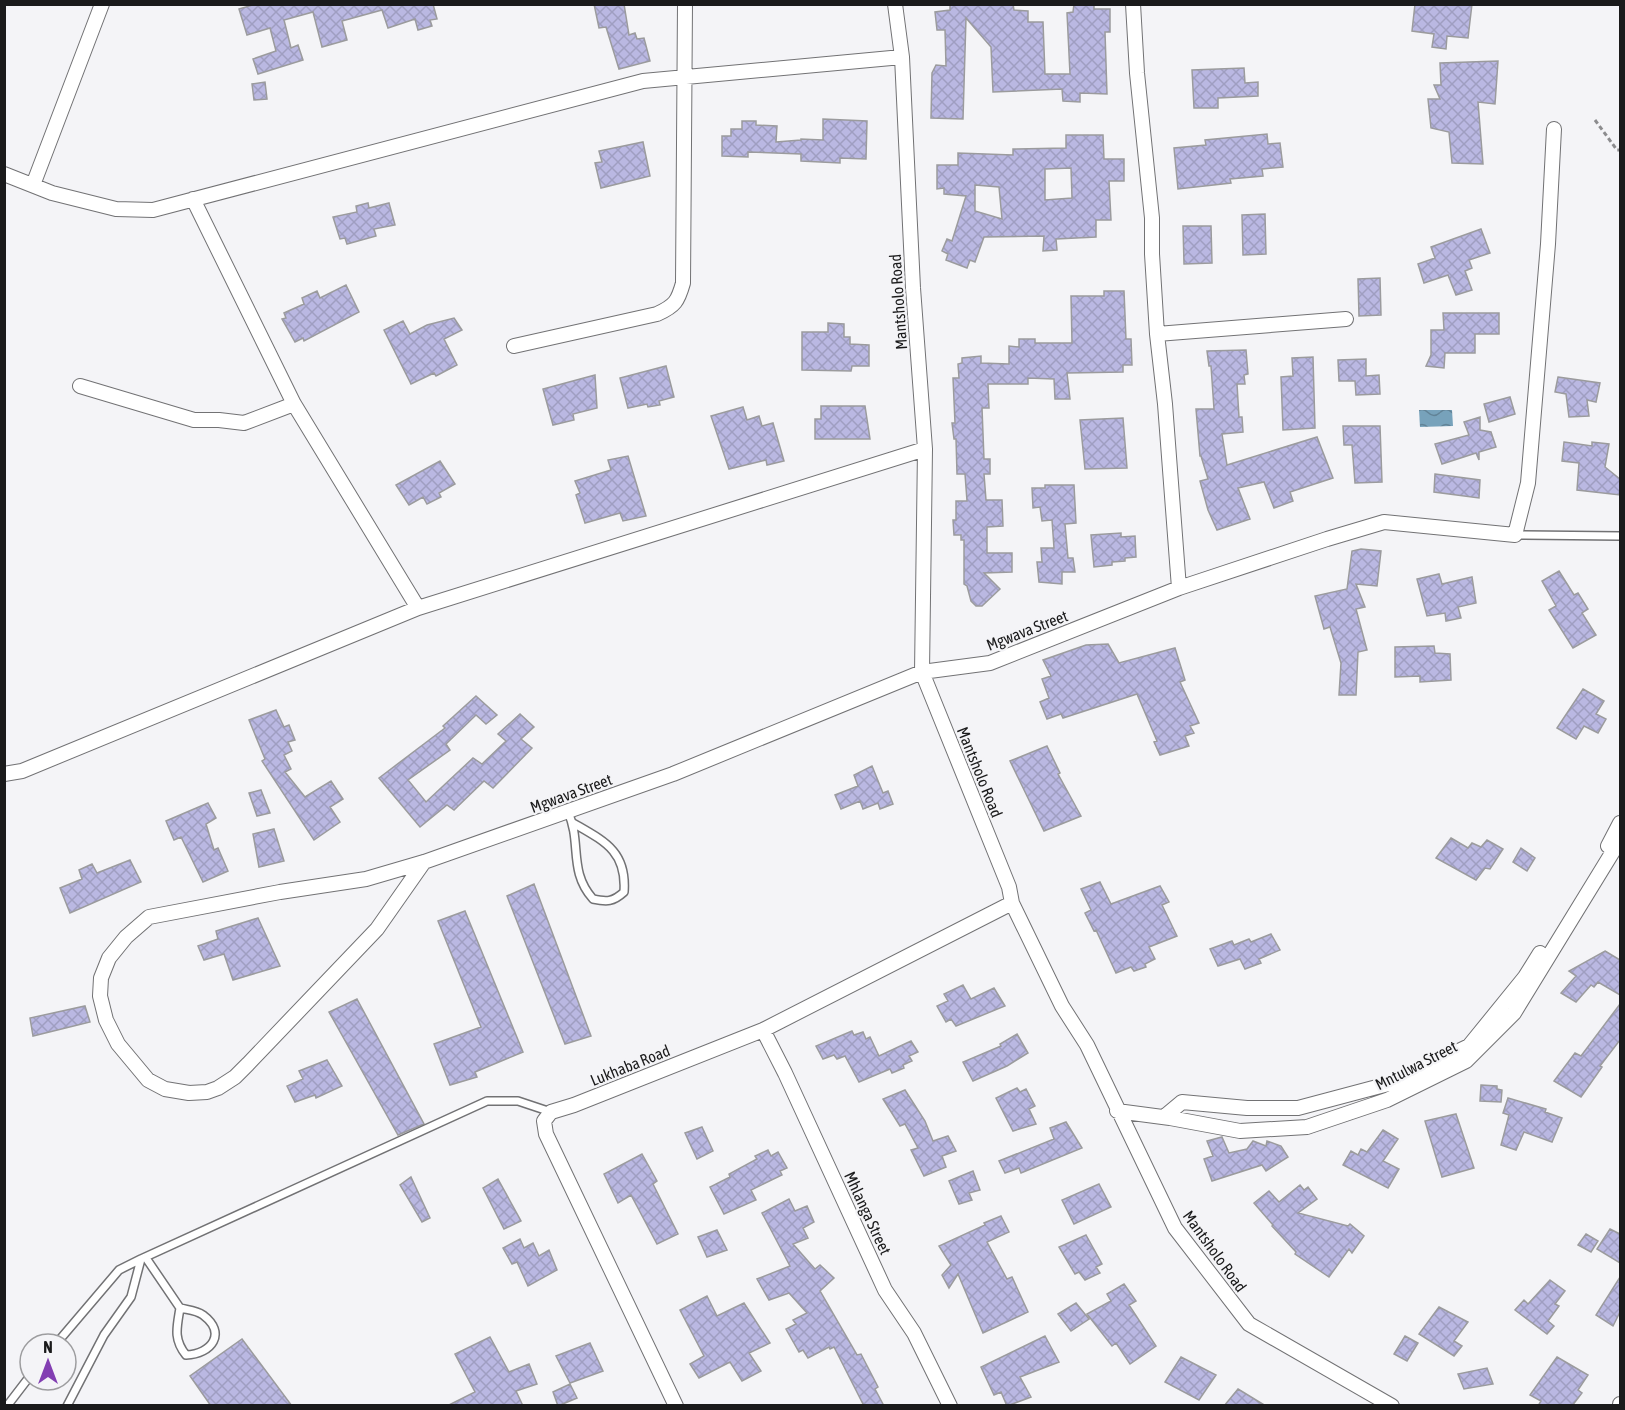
<svg xmlns="http://www.w3.org/2000/svg" width="1625" height="1410" viewBox="0 0 1625 1410" font-family="'Asap Condensed',sans-serif">
<defs>
<pattern id="water-waves" width="16" height="10" patternUnits="userSpaceOnUse" patternTransform="scale(1.5)"><rect width="16" height="10" fill="#77a2bb"/><path d="M0 5q4-4 8 0t8 0" fill="none" stroke="#618397"/></pattern>
<pattern id="building-cross-hatch" width="8" height="8" patternUnits="userSpaceOnUse" patternTransform="scale(1.5)"><rect width="8" height="8" fill="#bab8e2"/><path d="M0 0l8 8M0 8l8-8" fill="none" stroke="#9f9ec1"/></pattern>
</defs>
<rect width="100%" height="100%" fill="#f4f4f7"/>
<path fill="url(#water-waves)" d="M1419,410H1452L1453,426L1420,427Z"/>
<path fill="url(#building-cross-hatch)" stroke="#9b9b9d" stroke-width="1.5" fill-rule="evenodd" d="M256,4H433L437,19L430,20L432,26L418,30L415,19L388,28L382,10L342,21L347,40L322,47L313,12L284,20L291,48L298,45L303,60L258,74L253,59L276,51L270,28L247,35L239,9Z
M594,4H624L629,35L635,33L637,39L644,38L650,61L619,69L606,27L599,28Z
M950,4H1013L1014,10L1028,11V22H1043L1045,74H1070L1067,13L1073,12L1074,4H1094V9H1110V32H1105L1107,94L1080,93V102L1063,101L1062,89L993,92L991,47L966,18L963,119L931,118L932,73L936,65L946,66L945,30H937L935,12L950,10Z
M1415,4H1472L1468,38L1447,36L1446,49L1432,47L1434,34L1412,31Z
M1498,61L1495,104L1478,102L1483,164L1452,163L1449,132L1431,128L1428,99H1440L1434,85H1441L1440,63Z
M1244,68L1245,83L1258,82V96L1218,98V108H1194L1192,70Z
M265,82L267,99L254,100L252,84Z
M823,119L867,121L866,159L840,158V163L801,161V154L748,152V157L722,156V136H731V129H742V121H756V125L777,126L776,142L801,140V139L823,140Z
M1267,134L1268,144L1280,143L1283,167L1262,169L1263,176L1230,179L1231,183L1178,189L1174,148L1206,145L1205,140Z
M1066,135H1103L1104,159H1124V181H1109L1111,220H1096V237L1056,239L1057,250L1043,251L1044,236L984,237L975,262L970,260L967,268L946,260L948,254L942,251L947,239L952,241L966,196L944,194V188L937,189V165H958V153L1013,155V149L1066,148ZM1071,168L1072,198L1045,200V169ZM975,185L999,187L1002,219L975,211Z
M643,142L650,176L601,188L595,163L602,162L599,151Z
M368,203L369,208L389,203L395,225L374,229L376,236L347,244L345,238L340,239L333,217L357,212L356,206Z
M1265,214L1266,254L1243,255L1242,215Z
M1183,226H1211L1212,263L1184,264Z
M1481,229L1490,253L1469,260L1472,268L1465,271L1472,290L1456,295L1448,275L1424,283L1418,264L1435,258L1431,247Z
M1380,278L1381,315L1359,316L1358,279Z
M346,285L359,312L304,341L303,338L295,342L282,319L286,318L284,313L304,304L302,298L317,291L320,298Z
M1104,291H1124L1126,339H1131L1132,365H1123V372L1067,373L1070,399H1055L1054,379L1028,378V384H988L989,408H982L984,459H990V474H984L986,500H1002L1003,526L987,527V553H1012V572L984,573L1000,589L982,606H976L971,601L967,586L964,584V540H961V535H954L953,520H956V501H967L965,474H957L956,439H954L952,423H955L953,378H959L958,364L962,363V358L981,356V363L1009,364V346L1019,347V339H1035V343H1072L1071,296H1104Z
M1443,313H1499V334H1475V353H1445L1444,368L1426,366L1431,355V330H1444Z
M454,318L462,330L444,339L457,365L436,376L434,373L411,384L384,330L403,321L410,334L427,325Z
M828,323L844,324V337H850V344L869,345V366H852L851,371L802,370V332H828Z
M1246,350L1248,374L1244,375L1245,384H1237L1239,417H1242L1243,432L1222,434L1227,465L1317,437L1333,478L1290,492L1293,501L1274,508L1264,482L1238,488L1250,519L1217,530L1208,510L1200,481L1208,479L1201,456H1200L1196,409H1214L1211,366H1209L1207,351Z
M1313,357L1315,428L1283,430L1281,377L1293,376L1292,358Z
M1366,359V376L1379,375L1380,394L1356,395L1355,381H1339L1338,360Z
M666,366L674,397L659,401L660,405L648,407L647,404L628,408L620,378Z
M595,375L597,408L573,414L574,420L553,425L543,389Z
M1558,377L1600,383L1596,402L1587,400L1589,416L1569,417L1566,394L1555,392Z
M1510,397L1515,414L1489,422L1484,404Z
M821,406H865L870,439H815V419H821Z
M743,407L747,420L759,416L762,426L773,423L784,461L767,465L766,460L729,469L711,416Z
M1480,417V430L1491,432L1496,447L1479,452V460L1476,453L1442,464L1435,444L1469,435L1464,422Z
M1123,418L1127,468L1085,469L1080,420Z
M1343,426H1380L1382,482L1355,483L1352,445H1344Z
M1564,442L1592,446V442L1609,444L1605,467L1620,479V495L1577,490L1579,463L1562,461Z
M628,456L646,516L623,521L620,513L585,523L576,495L580,493L575,481L611,470L608,460Z
M440,461L455,484L439,493L441,497L427,504L423,497L409,505L396,485Z
M1435,474L1480,480L1479,498L1434,492Z
M1045,485H1074L1076,523L1065,524L1068,558H1073L1075,572H1062V584L1039,582L1037,562H1042L1041,548H1054L1052,520L1042,521L1040,507L1033,508L1032,488H1045Z
M1121,533V537L1135,536L1136,557L1125,558V561L1112,562V565L1094,567L1091,535Z
M1361,549L1381,551L1377,586L1356,584L1365,607L1356,609L1367,650L1358,652L1356,695H1339L1341,663L1330,627L1324,629L1315,596L1347,589L1352,551Z
M1559,571L1574,595L1578,593L1588,609L1582,613L1596,635L1573,648L1549,610L1556,606L1542,581Z
M1439,574L1442,584L1472,577L1476,603L1458,607L1461,618L1446,621L1445,613L1427,616L1417,579Z
M1108,644L1119,663L1175,648L1185,680L1180,682L1199,723L1190,726L1194,733L1185,736L1189,746L1160,755L1154,742L1157,741L1137,694L1063,718L1061,714L1047,719L1040,702L1049,698L1042,679L1051,676L1043,660L1086,645Z
M1434,646L1435,653L1450,654L1451,680L1420,682V676L1395,677V647Z
M1583,689L1604,701L1596,714L1606,719L1598,733L1584,726L1576,739L1557,728Z
M476,696L497,715L486,724L476,715L446,744L450,750L408,780L426,802L473,758L482,764L506,741L498,734L520,714L534,727L521,739L532,748L493,788L484,781L454,810L447,805L420,827L379,778L445,728L443,726Z
M276,710L284,727L289,725L295,740L288,742L292,751L284,755L291,769L285,772L305,797L331,781L343,799L330,807L340,822L314,840L262,761L265,759L249,720Z
M1047,746L1060,773L1058,774L1081,816L1044,831L1010,761Z
M872,766L883,793L888,791L893,804L880,809L878,803L863,809L860,801L841,809L835,795L858,786L854,775Z
M261,790L270,813L257,816L249,793Z
M208,803L216,818L206,824L214,850L218,848L228,871L203,882L181,837L174,840L166,821Z
M274,829L284,861L259,867L253,834Z
M1451,838L1468,848L1472,843L1481,847L1487,840L1503,849L1490,869L1485,868L1476,880L1436,858Z
M1521,848L1535,858L1527,871L1513,862Z
M130,860L141,882L70,913L60,888L82,879L79,870L92,864L97,873Z
M1100,882L1111,904L1160,886L1169,902L1162,905L1177,936L1149,947L1155,959L1145,964L1146,967L1134,971L1131,967L1116,973L1096,930L1094,931L1085,913L1091,910L1081,889Z
M534,884L591,1036L565,1044L507,896Z
M465,911L523,1052L475,1072L477,1077L450,1085L434,1044L481,1027L438,921Z
M258,918L280,966L233,980L224,954L204,960L198,946L218,939L216,931Z
M1271,934L1280,950L1259,959L1261,963L1245,969L1240,959L1218,966L1210,949L1232,941L1234,945L1249,939L1251,942Z
M1605,951L1620,960V995L1598,982L1594,987L1591,985L1576,1002L1561,993L1576,976L1569,971Z
M963,985L971,999L994,988L1005,1006L956,1026L951,1019L946,1022L937,1006L948,1001L944,994Z
M357,999L424,1124L398,1135L329,1012Z
M1620,1004V1040L1600,1066L1602,1067L1581,1097L1554,1081L1575,1053L1581,1056Z
M85,1006L90,1022L33,1036L30,1018Z
M852,1031L854,1035L863,1032L866,1039L870,1037L879,1056L911,1041L918,1052L909,1056L912,1061L903,1065L904,1068L892,1073L890,1069L859,1082L845,1056L837,1059L834,1055L823,1059L816,1046Z
M1017,1034L1028,1053L1007,1066L973,1081L963,1062L1001,1046L1000,1044Z
M327,1060L342,1086L316,1098L315,1095L295,1102L287,1086L303,1079L299,1071Z
M1481,1085L1497,1086V1089L1502,1090L1501,1102L1480,1101Z
M1017,1088L1020,1092L1026,1089L1035,1106L1029,1109L1036,1124L1013,1131L996,1098Z
M905,1090L925,1121L933,1141L948,1136L956,1151L942,1156L946,1167L924,1176L911,1150L918,1148L905,1124L900,1126L883,1099Z
M1508,1098L1546,1109L1545,1112L1562,1118L1552,1142L1524,1132L1516,1150L1501,1145L1509,1115L1503,1113Z
M1456,1114L1474,1168L1442,1177L1425,1121Z
M1066,1122L1082,1148L1021,1173L1019,1168L1005,1173L999,1161L1054,1139L1050,1128Z
M702,1127L713,1151L697,1159L685,1133Z
M1383,1130L1398,1139L1383,1161L1399,1169L1388,1188L1343,1165L1351,1151L1358,1155L1361,1149L1367,1152Z
M1222,1137L1229,1153L1247,1149L1253,1141L1266,1146L1267,1141L1281,1146L1288,1157L1266,1171L1262,1165L1212,1181L1204,1159L1213,1156L1207,1141Z
M768,1150L771,1156L778,1152L787,1168L780,1171L782,1175L751,1190L756,1200L724,1214L710,1187L730,1177L729,1174L757,1159L755,1156Z
M642,1154L657,1181L653,1184L678,1234L657,1244L631,1195L618,1203L604,1174Z
M973,1171L980,1190L969,1193L972,1200L959,1204L949,1181Z
M411,1177L430,1218L422,1222L400,1185Z
M498,1179L521,1221L504,1229L483,1188Z
M1099,1184L1111,1207L1074,1224L1062,1200Z
M1300,1185L1304,1190L1308,1187L1317,1199L1298,1213L1348,1226L1350,1224L1364,1236L1352,1253L1349,1249L1329,1277L1295,1254L1296,1252L1272,1226L1273,1225L1254,1203L1269,1191L1279,1202Z
M789,1199L795,1211L807,1206L814,1222L803,1228L808,1238L793,1244L815,1269L820,1265L834,1278L820,1291L857,1355L861,1354L878,1387L875,1389L884,1406H864L834,1347L830,1349L829,1347L808,1358L803,1350L799,1352L786,1329L796,1324L793,1320L807,1313L789,1293L769,1300L757,1279L790,1266L762,1213Z
M1001,1216L1009,1232L987,1242L1007,1279L1012,1277L1028,1312L983,1333L958,1274L949,1288L942,1275L951,1265L939,1246L985,1225L984,1223Z
M1610,1229L1620,1234V1263L1597,1249Z
M717,1230L727,1250L707,1257L698,1237Z
M1586,1234L1598,1241L1591,1252L1578,1245Z
M1086,1235L1102,1264L1096,1267L1100,1273L1085,1280L1079,1272L1075,1274L1059,1247Z
M520,1239L524,1248L533,1243L539,1256L549,1250L557,1270L528,1286L517,1262L512,1264L503,1248Z
M1620,1277V1312L1613,1326L1596,1315Z
M1550,1280L1565,1291L1555,1304L1559,1306L1548,1321L1554,1326L1547,1334L1515,1310L1524,1300L1528,1304Z
M1124,1284L1136,1301L1129,1305L1156,1346L1130,1364L1116,1343L1112,1346L1087,1314L1111,1301L1107,1294Z
M707,1296L717,1316L744,1303L770,1343L749,1353L761,1371L742,1381L730,1362L699,1378L690,1364L704,1356L680,1310Z
M1076,1303L1089,1319L1071,1331L1058,1314Z
M1439,1307L1468,1322L1454,1341L1462,1346L1454,1356L1419,1334Z
M1045,1336L1059,1362L1020,1377L1031,1397L1007,1406L1001,1392L994,1395L981,1367Z
M1405,1336L1418,1343L1407,1361L1394,1354Z
M490,1337L509,1372L529,1364L537,1384L516,1391L523,1406H447L475,1392L455,1354Z
M242,1339L292,1406H211L190,1376Z
M590,1343L603,1371L570,1383L556,1356Z
M1181,1357L1216,1375L1199,1400L1165,1382Z
M1557,1357L1588,1375L1578,1390L1582,1393L1572,1406H1538L1541,1401L1530,1395Z
M1487,1368L1493,1384L1464,1389L1458,1374Z
M570,1384L577,1398L558,1406L553,1392Z
M1238,1389L1266,1406H1224Z"/>
<g fill="none" stroke-linecap="round" stroke-linejoin="round">
<defs>
<path id="lane" d="M1515,535L1620,536
M568,812C582,843 568,871 593,899C607,902 613,902 624,892C627,851 604,841 573,823
M146,1258L180,1308C177,1327 173,1339 186,1355C212,1354 227,1333 203,1315C196,1310 188,1310 180,1308
M56,1344L119,1270L141,1259L487,1101H518L551,1112
M7,1406L30,1376
M67,1406L104,1335L131,1297L141,1259"/>
<path id="street" d="M895,4L902,57L913,288L925,449L922,672L1009,887L1012,903L1062,1006L1087,1045L1175,1228L1249,1324L1392,1406
M1133,4L1137,73L1152,218V254L1157,334L1165,404L1179,588
M4,174L52,193L116,209L153,210L643,81L902,57
M33,185L102,4
M193,199L294,404L418,608
M1157,334L1346,319
M514,346L657,314C675,306 678,301 683,283L685,4
M80,386L194,420H219L244,423L294,404
M4,774L22,771L418,608L925,449
M1608,846L1620,823
M424,862L377,929L248,1064L235,1077L218,1088L207,1092L189,1093L165,1089L148,1080L118,1044L106,1020L100,996L101,978L109,958L126,937L149,917L280,892L366,879L424,862L673,774L922,672L990,663L1179,588L1327,539L1384,522L1515,535L1528,483L1548,244L1554,129
M763,1030L785,1073L885,1290L914,1333L950,1406
M1117,1111L1170,1118L1240,1131L1307,1127L1387,1100L1466,1061L1514,1013L1620,840
M1164,1117L1182,1102L1247,1108H1298L1392,1083L1469,1046L1525,977L1540,953
M676,1406L546,1134L544,1121L551,1112L574,1105L763,1030L1012,903
M1620,1406V1404"/>
</defs>
<use href="#lane" stroke="#727274" stroke-width="10"/>
<use href="#street" stroke="#727274" stroke-width="16"/>
<path stroke="#8c8c8e" stroke-width="3" stroke-dasharray="4.5 3" stroke-linecap="butt" d="M1595,120L1617,150H1620"/>
<use href="#lane" stroke="#fff" stroke-width="7"/>
<use href="#street" stroke="#fff" stroke-width="14"/>
</g>
<g text-anchor="middle" dominant-baseline="central" stroke-width="4.5" stroke-linejoin="round" paint-order="stroke">
<g font-size="16" fill="#1a1a1b" stroke="#f4f4f7">
<text transform="translate(898 302) rotate(-94)">Mantsholo Road</text>
<text transform="translate(1027 630) rotate(-21)">Mgwava Street</text>
<text transform="translate(980 772) rotate(68)">Mantsholo Road</text>
<text transform="translate(571 793) rotate(-20)">Mgwava Street</text>
<text transform="translate(630 1065) rotate(-22)">Lukhaba Road</text>
<text transform="translate(1416 1065) rotate(-27)">Mntulwa Street</text>
<text transform="translate(868 1213) rotate(65)">Mhlanga Street</text>
<text transform="translate(1215 1251) rotate(54)">Mantsholo Road</text>
</g>
</g>
<rect width="1625" height="1410" fill="none" stroke="#1a1a1b" stroke-width="12"/>
<g transform="translate(48 1362)"><circle r="28" fill="#f4f4f7" stroke="#9d9d9f" stroke-width="1.5"/>
<path d="M0-4.5L10 22L0 15L-10 22Z" fill="#823eb2"/>
<text y="-9" font-size="16" font-weight="bold" text-anchor="middle" fill="#1a1a1b">N</text>
</g>
</svg>
